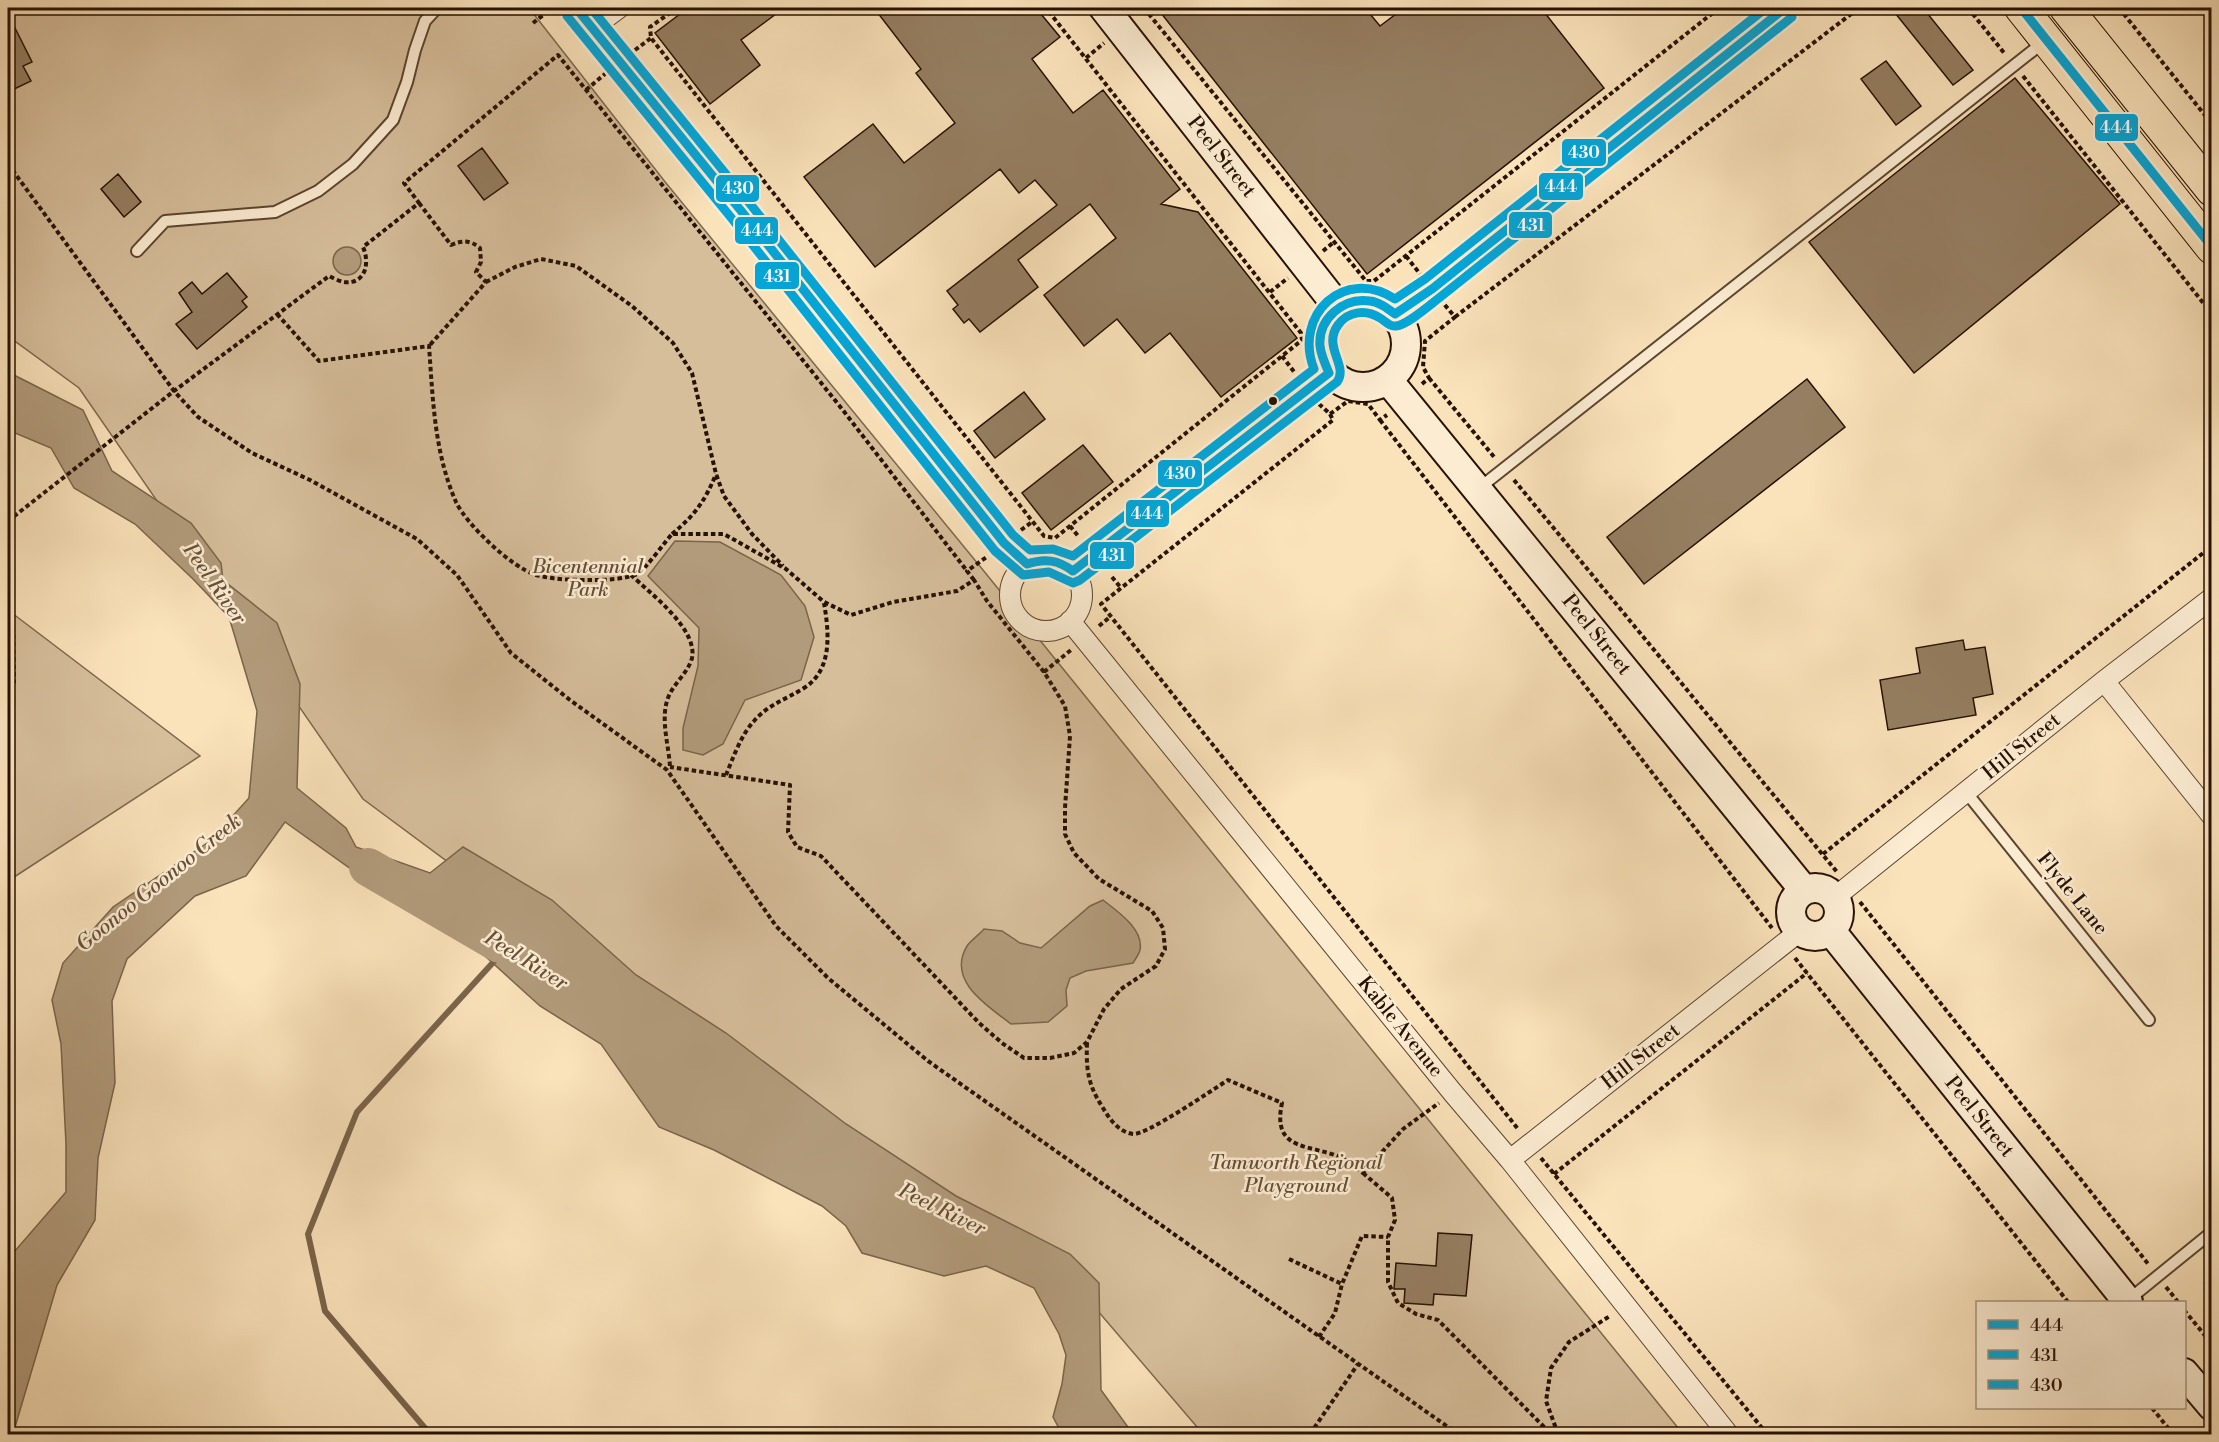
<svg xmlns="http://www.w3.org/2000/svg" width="2219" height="1442" viewBox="0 0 2219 1442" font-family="'Libre Bodoni',serif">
<rect width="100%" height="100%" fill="#fae2ba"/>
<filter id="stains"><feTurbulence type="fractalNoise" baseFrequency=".00333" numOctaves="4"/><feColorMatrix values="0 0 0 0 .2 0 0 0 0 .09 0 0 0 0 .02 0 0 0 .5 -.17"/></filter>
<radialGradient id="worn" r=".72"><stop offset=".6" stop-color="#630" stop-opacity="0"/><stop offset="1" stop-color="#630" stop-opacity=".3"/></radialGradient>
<path fill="#d6be9b" stroke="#7e684e" stroke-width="1.5" d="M8,8H529L666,183L983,570L1683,1434H1203L1062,1269L928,1218L363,799L79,388L8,336Z
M8,610L200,756L8,881Z"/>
<path fill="#b29b7b" stroke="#7a644a" stroke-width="1.5" d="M333 261a14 14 0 1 1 28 0a14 14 0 1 1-28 0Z
M8,372L83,410L112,471L191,523L221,563L223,580L277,623L300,684L297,788L346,828L356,847L430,873L463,847L552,900L636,975L726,1033L846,1124L956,1196L1070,1254L1099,1283L1101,1390L1133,1434H1062L1053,1417L1062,1384L1066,1355L1059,1334L1034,1288L986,1266L944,1276L862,1253L846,1226L822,1206L714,1150L659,1127L601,1044L540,1006L474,946L436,887L404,893L358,874L285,822L246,876L195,896L127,959L112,1001L115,1083L98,1158L95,1220L57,1285L13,1434H8V1285L14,1252L66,1192V1144L61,1044L52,1000L63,963L113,907L210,841L249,798L257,711L229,617L193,579L135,524L74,488L51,448L8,430Z
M675,541L720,542L781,575L805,606L814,637L801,680L745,700L723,744L703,755L683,750V728L698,666L699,628L648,576Z
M1103,900C1117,911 1144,929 1140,950C1139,954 1135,960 1133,963L1086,971L1070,978L1066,990L1067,1006L1048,1022L1011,1024C988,1006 946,981 967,946C971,940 979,935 984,929L1002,931L1020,943L1041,948L1090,906Z"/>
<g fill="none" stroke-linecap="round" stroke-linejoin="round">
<path stroke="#7a644a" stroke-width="6" d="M430,1434L325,1311L308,1234L357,1112L498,957"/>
<path stroke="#b29b7b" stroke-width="38" d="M368,867L500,944"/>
</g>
<path fill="#957e61" stroke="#271101" stroke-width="1.5" d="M688,8H784L741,40L760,65L710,104L655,33Z
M874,8H1036L1060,37L1032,59L1073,113L1103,90L1180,189L1161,204L1198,212L1297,338L1221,397L1170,333L1145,353L1117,319L1084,346L1044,295L1116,238L1090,204L1018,260L1038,287L980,332L969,319L964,323L953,309L958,305L947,291L1057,205L1035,180L1019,193L1000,169L875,267L804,177L873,124L904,163L955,123L916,73L921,69Z
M1157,8H1365L1380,26L1404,8H1541L1604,88L1367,274Z
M1891,8H1923L1973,70L1953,85Z
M8,14L32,62L23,66L31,81L8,92Z
M1886,61L1921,106L1896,125L1861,79Z
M2015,78L2120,204L1914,373L1809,242Z
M482,148L508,183L484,200L458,166Z
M118,174L141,202L124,217L101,189Z
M227,273L247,297L242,301L247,307L197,349L176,324L192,312L179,293L192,282L202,294Z
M1807,379L1845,427L1644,584L1607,537Z
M1024,392L1045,419L995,458L974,431Z
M1083,445L1113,482L1051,530L1022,493Z
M1963,640L1965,650L1985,647L1993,694L1973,698L1976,715L1888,730L1880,680L1920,673L1916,648Z
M1438,1233L1472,1235L1466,1296L1434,1294L1433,1305L1404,1303L1405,1289H1394L1396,1263L1436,1266Z"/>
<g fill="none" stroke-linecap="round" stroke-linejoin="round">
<defs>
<path id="lane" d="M137,251L165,221L275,212L318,191L353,164L393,120L407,82L415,50L425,21L437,8
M1478,489L2045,41
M1966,792L2149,1020
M2127,1301L2212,1232"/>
<path id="street" d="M576,8L742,212L1004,543L1027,564
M592,28L619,8
M1395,314L1432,289L1785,8
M1010 595a36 36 0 1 1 72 0a36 36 0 1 1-72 0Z
M1073,571L1329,373
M1070,621L1453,1093L1510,1160L1728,1434
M2104,681L2212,816
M1834,898L2104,681L2212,598
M1510,1160L1800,931"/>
<path id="secondary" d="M1104,8L1338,307
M1320 344a43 43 0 1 1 86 0a43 43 0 1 1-86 0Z
M1388,380L1804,890
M1791 912a24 24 0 1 1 48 0a24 24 0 1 1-48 0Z
M1831,931L2128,1302
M2184,1373L2212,1406"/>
<path id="primary" d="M2021,8L2212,248
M2066,8L2212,190"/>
</defs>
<use href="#lane" stroke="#5c452f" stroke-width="14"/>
<use href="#street" stroke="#5c452f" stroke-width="22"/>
<use href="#secondary" stroke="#271101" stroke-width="32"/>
<use href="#primary" stroke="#271101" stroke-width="34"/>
<path stroke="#271101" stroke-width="4" stroke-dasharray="4.5 3" stroke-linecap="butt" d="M677,8L650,27L651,38L1044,536L1055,538L1302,340L1301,333L1046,8
M1144,8L1366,281H1374L1719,8
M1968,8L2005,54
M2119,8L2212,124
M533,23L552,8
M635,50L651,38
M1086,58L1104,43
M2023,76L2212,314
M586,90L606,73
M8,164L174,391L198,417L252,453L310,480L417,539L457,575L511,653L570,700L667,770L776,926L828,978L928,1061L1458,1434
M419,203L451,245C463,240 470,240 480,248L481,262L476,272L486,282L429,346
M1323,251L1334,242
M1406,256L1420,274
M486,282L515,267L541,259L576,266L632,306L673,343L692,373L716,474L724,496L752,534L783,566
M1270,292L1288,278
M277,314L319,361L429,346C433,399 434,452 456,502C467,525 511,567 536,575C555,580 575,580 594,580C606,580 629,579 639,573C647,567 664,543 672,534H724L786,569L824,602L851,615L893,602L957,591L974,580L987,601L1044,672L1065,706L1070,736L1065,808V834L1074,853L1099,879L1152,911L1163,928L1165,949L1156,966L1121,989L1104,1009L1087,1042L1074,1053L1050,1058H1024L1002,1043L979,1023L821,856L797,847L788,832L790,785L670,767
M1455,317L1859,8
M1282,356L1295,373
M1429,378L1495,458
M1422,384L1429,378L1423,367L1425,341L1455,317L1444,304
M1319,404L1330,414L1348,401L1368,404L1380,420L1387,415
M1330,414L1333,420L1101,604L1518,1129
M1380,420L1772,928
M1514,480L1837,872
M8,521L174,391L329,276C333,278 339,281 343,282C366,285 370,263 363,247L419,203L404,183L558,55L842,409L967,571
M1070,526L1078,536
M1021,530L1032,522
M672,534C695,515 705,501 716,474
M631,575C650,593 698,629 692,658C688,673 673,684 668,698C660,719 669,746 670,767
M1112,577L1121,588
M974,580L967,571L988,556
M8,614L13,619L14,682L8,688
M1099,626L1110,617
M1044,672L1071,650
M726,775C733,758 741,735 754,721C769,704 785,700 804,688C833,670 829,632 824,603
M1823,854L2212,546
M1860,902L2149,1265
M1795,958L2068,1302
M1087,1043C1086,1070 1088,1085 1103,1108C1110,1120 1119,1132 1133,1134C1147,1135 1212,1090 1228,1080L1282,1103C1271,1154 1313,1143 1344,1159C1351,1162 1357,1169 1363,1173L1403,1129L1439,1103
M1541,1158L1767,1434
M1363,1173L1392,1198L1395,1220L1388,1237V1282L1398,1303L1416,1314L1438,1320L1551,1434
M1554,1174L1807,973
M1289,1259L1342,1284
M2166,1287L2178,1302
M2184,1310L2212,1344
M1319,1337L1335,1313L1342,1284L1362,1236L1388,1237
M2152,1408L2173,1434
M1310,1434L1358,1364
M1558,1434L1546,1401L1551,1368L1569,1342L1610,1316"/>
<use href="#lane" stroke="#fcecd2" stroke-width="10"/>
<use href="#street" stroke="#fcecd2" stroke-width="20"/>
<use href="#secondary" stroke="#fcecd2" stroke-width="28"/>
<use href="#primary" stroke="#fae2ba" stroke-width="32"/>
<defs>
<path id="bus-1" d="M576,8L742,212L1004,543L1027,564C1045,558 1058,560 1073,571L1329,373C1325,364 1321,355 1320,346C1318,319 1343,297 1370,301C1379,302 1387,308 1395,314L1432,289L1785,8
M2021,8L2212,247"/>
<path id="bus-2" d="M567,16L733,220L995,551L1023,575L1049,572L1073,583L1080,580L1337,382C1349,366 1322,347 1338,325C1348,311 1366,309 1380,318C1385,321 1390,327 1396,326C1407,325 1430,305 1439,298L1792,17"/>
<path id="bus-3" d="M591,8L751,205L1013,535L1030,550L1053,549L1073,556L1314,369C1293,315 1344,266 1395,299L1425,279L1766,8"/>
</defs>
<use href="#bus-1" stroke="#fcecd2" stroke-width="14"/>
<use href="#bus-2" stroke="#fcecd2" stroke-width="14"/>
<use href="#bus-3" stroke="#fcecd2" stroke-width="14"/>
<use href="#bus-1" stroke="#04a5d7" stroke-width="9"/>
<use href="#bus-2" stroke="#04a5d7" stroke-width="9"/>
<use href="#bus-3" stroke="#04a5d7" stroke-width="9"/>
</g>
<circle fill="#271101" stroke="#fcecd2" stroke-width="2" cx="1273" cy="401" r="5"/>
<g text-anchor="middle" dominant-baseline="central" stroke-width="5" stroke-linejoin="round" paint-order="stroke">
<g font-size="20" fill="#271101" stroke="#fcecd2">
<text transform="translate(1221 157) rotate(52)">Peel Street</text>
<text transform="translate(1596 635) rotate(51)">Peel Street</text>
<text transform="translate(2022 747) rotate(-39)">Hill Street</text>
<text transform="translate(2072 894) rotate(51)">Flyde Lane</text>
<text transform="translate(1400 1027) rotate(51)">Kable Avenue</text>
<text transform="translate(1641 1057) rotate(-38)">Hill Street</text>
<text transform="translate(1979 1117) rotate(51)">Peel Street</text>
</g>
<g font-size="20" font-style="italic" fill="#644e37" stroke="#fcecd2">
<text x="588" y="567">Bicentennial<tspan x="588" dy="23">Park</tspan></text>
<text x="1296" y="1163">Tamworth Regional<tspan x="1296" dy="23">Playground</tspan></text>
</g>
<g font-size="21" font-style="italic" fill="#664f38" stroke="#fcecd2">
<text transform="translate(214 584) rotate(55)">Peel River</text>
<text transform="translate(159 883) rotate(-39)">Goonoo Goonoo Creek</text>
<text transform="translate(526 961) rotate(32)">Peel River</text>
<text transform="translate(942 1210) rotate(26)">Peel River</text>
</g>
</g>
<g stroke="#fcecd2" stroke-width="2">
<rect x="2094" y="113" width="45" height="29" rx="6" fill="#04a5d7"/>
<rect x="1561" y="138" width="46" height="29" rx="6" fill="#04a5d7"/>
<rect x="1538" y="172" width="46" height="29" rx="6" fill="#04a5d7"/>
<rect x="715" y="174" width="45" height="29" rx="6" fill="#04a5d7"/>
<rect x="1508" y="211" width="45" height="28" rx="6" fill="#04a5d7"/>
<rect x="734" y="216" width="45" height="29" rx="6" fill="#04a5d7"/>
<rect x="754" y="261" width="46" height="29" rx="6" fill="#04a5d7"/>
<rect x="1157" y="459" width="46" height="29" rx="6" fill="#04a5d7"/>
<rect x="1125" y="499" width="45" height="29" rx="6" fill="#04a5d7"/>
<rect x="1089" y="541" width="46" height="29" rx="6" fill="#04a5d7"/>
</g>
<g font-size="16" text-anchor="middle" font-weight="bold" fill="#fff">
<text x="2116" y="133">444</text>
<text x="1584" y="158">430</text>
<text x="1561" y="192">444</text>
<text x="738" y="194">430</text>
<text x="1531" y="231">431</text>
<text x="757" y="236">444</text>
<text x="777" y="282">431</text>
<text x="1180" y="479">430</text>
<text x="1147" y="519">444</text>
<text x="1112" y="561">431</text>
</g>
<rect width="2219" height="1442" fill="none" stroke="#fae2ba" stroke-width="30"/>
<rect x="9" y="9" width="2201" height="1424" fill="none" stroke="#271101" stroke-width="3"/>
<rect x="15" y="15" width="2189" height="1412" fill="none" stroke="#271101" stroke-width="1.5"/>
<rect x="1976" y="1301" width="210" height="108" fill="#fcecd2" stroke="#a7947e" stroke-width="1.5"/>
<rect x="1988" y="1320" width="30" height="9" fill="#04a5d7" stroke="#a7947e" stroke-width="1.5"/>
<text x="2030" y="1331" font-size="18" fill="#271101">444</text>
<rect x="1988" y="1350" width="30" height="9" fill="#04a5d7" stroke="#a7947e" stroke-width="1.5"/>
<text x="2030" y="1361" font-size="18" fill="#271101">431</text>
<rect x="1988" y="1380" width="30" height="9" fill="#04a5d7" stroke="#a7947e" stroke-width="1.5"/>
<text x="2030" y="1391" font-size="18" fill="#271101">430</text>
<rect width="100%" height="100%" filter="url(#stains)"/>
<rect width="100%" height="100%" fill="url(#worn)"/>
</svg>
